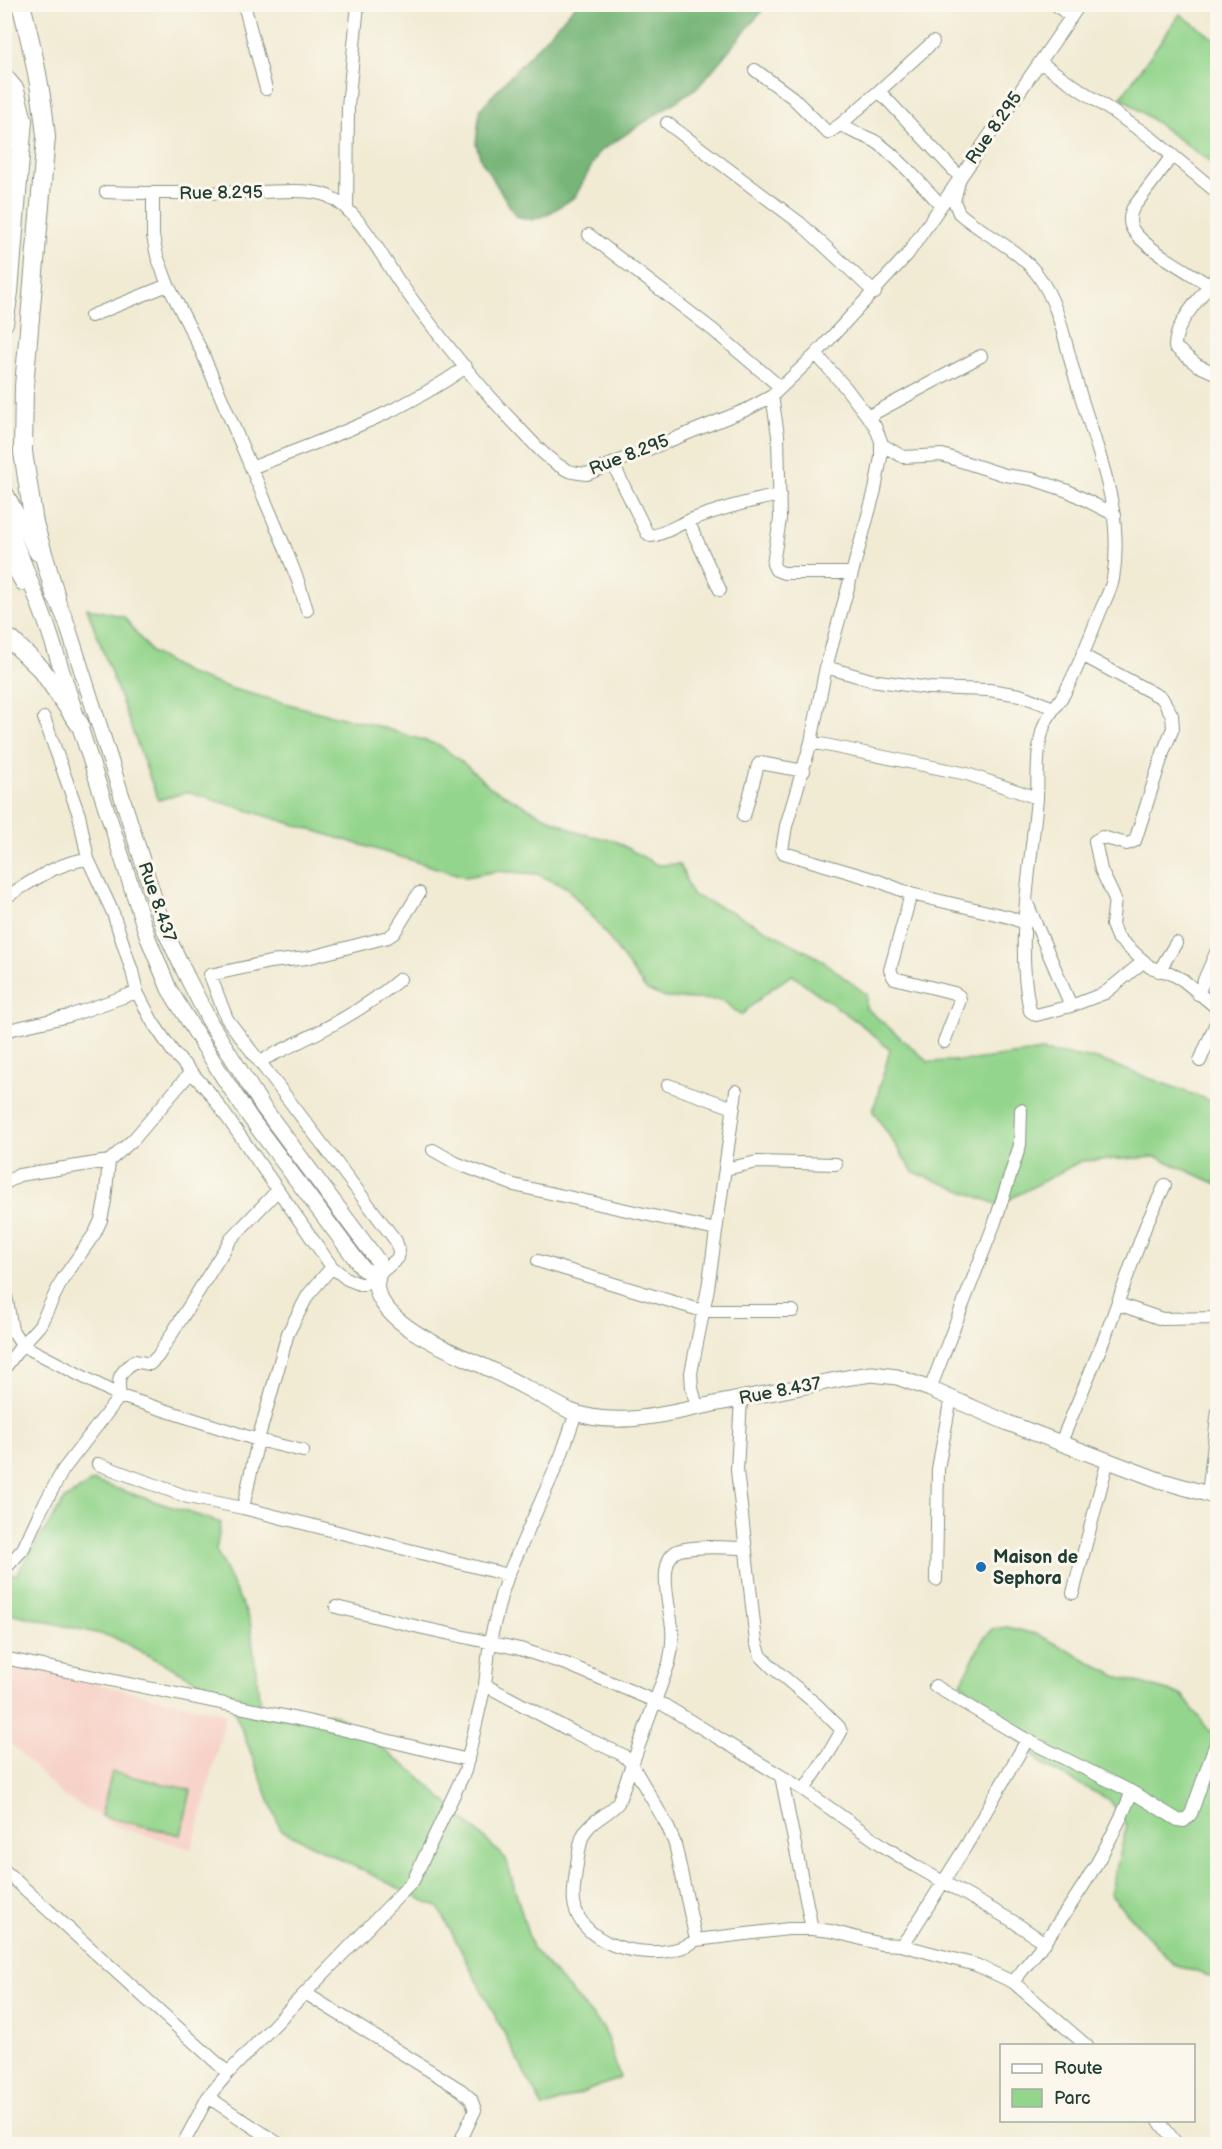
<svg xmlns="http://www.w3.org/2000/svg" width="1222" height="2149" viewBox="0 0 1222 2149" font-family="'Balsamiq Sans',sans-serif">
<rect width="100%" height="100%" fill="#fbf7ec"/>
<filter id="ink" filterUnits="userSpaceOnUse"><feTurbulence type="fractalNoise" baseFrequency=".0167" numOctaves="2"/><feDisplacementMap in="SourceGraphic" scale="12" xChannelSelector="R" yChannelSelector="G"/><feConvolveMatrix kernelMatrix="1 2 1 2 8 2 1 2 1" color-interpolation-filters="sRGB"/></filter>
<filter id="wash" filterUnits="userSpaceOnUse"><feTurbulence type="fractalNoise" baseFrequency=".008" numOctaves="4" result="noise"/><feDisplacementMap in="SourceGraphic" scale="24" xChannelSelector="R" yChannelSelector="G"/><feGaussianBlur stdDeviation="1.35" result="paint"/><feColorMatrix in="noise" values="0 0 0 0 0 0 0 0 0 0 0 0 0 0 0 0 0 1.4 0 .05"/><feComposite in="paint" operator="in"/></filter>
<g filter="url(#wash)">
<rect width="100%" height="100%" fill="#f1ebd4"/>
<path fill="#f7d1c7" d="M4,1662L226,1714L198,1828L191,1849L115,1826L63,1796L5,1738Z"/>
<path fill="#94d58d" stroke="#5a8960" stroke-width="1.5" d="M1180,14L1217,41V167L1121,97Z
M87,608L124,617L151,652L189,674L233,689L322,713L374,725L439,745L466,765L490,787L536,812L579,833L615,841L657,865L680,864L692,895L732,912L817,957L866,994V1008L929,1062L974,1060L1042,1051L1097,1059L1217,1103V1184L1157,1157L1081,1161L999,1205L913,1172L873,1111L890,1050L863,1026L792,975L772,988L741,1015L722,1000L666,998L646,990L598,923L566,887L537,874L497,871L466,877L188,792L158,800Z
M93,1481L221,1523L216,1550L250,1621L260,1706L336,1715L414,1772L506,1859L532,1948L604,2029L620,2078L543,2108L439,1908L281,1830L229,1697L113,1637L5,1612V1571L16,1575L65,1499Z
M1007,1627L1039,1635L1116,1676L1182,1695L1217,1741L1218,1969L1211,1977L1173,1964L1110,1894L1127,1825L1108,1799L1046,1767L961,1683L982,1641L992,1629Z
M112,1772L191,1790L181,1835L101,1816Z"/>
<path fill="#77b678" stroke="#4b7a56" stroke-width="1.5" d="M577,4L767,5L699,86L599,152L575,197L548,214L532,220L516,216L481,160L476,144L480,109Z"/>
</g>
<g filter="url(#ink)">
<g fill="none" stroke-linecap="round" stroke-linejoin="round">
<defs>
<path id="minor" d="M244,4L266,89
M1055,4L1071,17
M1041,63L1150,137L1218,193
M755,70L792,97L828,133L841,124L879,91L960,177L954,201L959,213C983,234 1017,248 1037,274C1060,305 1065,344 1076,380C1095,447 1125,507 1113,579C1111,590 1104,602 1100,612C1089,639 1079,667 1065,692C1059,703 1048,714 1044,726C1036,749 1038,775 1037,798C1031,868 1015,941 1030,1011L1036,1015L1071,1006
M879,91L933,42
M667,123L800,223L875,293
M841,124C852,134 866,135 878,143C901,160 921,184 941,205
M1172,156L1133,208C1130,214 1129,220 1131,226C1138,245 1191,273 1209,285C1196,304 1175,323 1175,347L1197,365L1215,373
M106,192C156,194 206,193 256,192C277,192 310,188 328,196C359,210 381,256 400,283C437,334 477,385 521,430C534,444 548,460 565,469C571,473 579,473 587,474L748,409L772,396L816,354L907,255L1080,4
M153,194V236L157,256L168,285L201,350L284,545L298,581L307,610
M347,209L348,107L358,4
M589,235L713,330L780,387
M1218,275L1209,285L1218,292
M91,316L168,285
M816,354L845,387L875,426L881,441V457L875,490L826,667L811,742L786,826L782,850L784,853L876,880L911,894L1009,917L1024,923
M772,396L778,435L780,519L773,564L776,570L784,573H852
M869,416L981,356
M881,444L903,457L942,455L1005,475L1032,479L1068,491L1115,515
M613,464L647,533L651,536C665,534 677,525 690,520C719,509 749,501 780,495
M251,468C325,439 400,414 466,367
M688,521L720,590
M1082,655L1162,698L1172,715L1173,728L1164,750L1135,841L1127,844L1102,837L1095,841L1101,870L1115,899L1112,925L1117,937L1150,967L1170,973L1183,980L1218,1009
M826,667L871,680L929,688L989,690L1020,695L1054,708
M44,718L79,815L88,859L113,913L132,971L137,992L152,1021L173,1052L210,1093L332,1267L347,1279L362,1285L377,1276L398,1258L399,1251L396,1241L227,1019L210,975L270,962L307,958L388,937L394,933L419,893
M811,742L967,774L1037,798
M744,816L758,765L760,763L804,771
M911,894L890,970L894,978L954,993L959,996L960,1000L944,1042
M4,898C32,882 55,863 88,859
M1027,903L1071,1006L1105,993L1144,961
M1159,971L1176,943
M1198,994L1218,948
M4,1031L69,1016L137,992
M260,1061C309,1037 358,1015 400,979
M1200,1061L1218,1018
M668,1085L734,1108
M433,1150L456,1163L514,1185L716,1230
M725,1169L757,1162L836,1164
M4,1184L19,1175L109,1161L134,1139L190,1073
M538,1261L703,1311H793
M4,1284L12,1330L22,1345L120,1396L258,1440L303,1451
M1118,1304L1162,1319L1218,1318
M4,1369L22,1345L40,1325L62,1280L95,1233L101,1220L105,1201L109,1161
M930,1389L995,1222L1020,1145L1021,1110
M741,1399L737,1470L756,1642L761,1656L773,1668L816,1704L839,1727L841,1732L830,1751L804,1790
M697,1407L692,1388L691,1373L708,1288L736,1091
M1061,1442L1105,1337L1146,1225L1165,1185
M98,1464L188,1497L243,1508L508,1575
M1208,1494L1218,1410
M243,1508L258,1440L288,1333L308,1295L332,1267
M4,1570L23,1549L40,1512L63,1470L120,1396C117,1377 119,1374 134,1361L150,1364L158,1356L231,1239L277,1191
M936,1580L938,1469L951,1397
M1073,1593L1108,1460
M336,1607L423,1628L520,1649L569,1665L664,1705L804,1790L885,1847L915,1866L1011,1920L1045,1943
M4,1658L312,1722L468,1760
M485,1685L573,1732L623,1755L631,1763L667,1825L675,1844L696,1940L788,1929H812L831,1931L881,1944L901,1945L976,1965L1013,1982L1087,2046
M935,1686L1027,1740L1132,1792L1178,1820L1184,1821L1191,1814L1218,1737
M781,1776L812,1929
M4,1870L228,2073
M696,1940C663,1965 580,1951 574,1902C572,1892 579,1848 582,1838C588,1821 607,1816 618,1803L669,1663C672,1651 673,1640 672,1627C670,1609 655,1557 680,1550C700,1545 725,1548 745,1548
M901,1945L911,1933L966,1846L1027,1740
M1013,1982C1060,1925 1104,1861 1132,1792
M305,1993L461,2090L471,2099L475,2110L459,2144
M208,2097L279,2144
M1158,2120L1177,2144
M183,2144L208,2097L228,2073L413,1881L465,1771L485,1685L490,1641L501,1596L508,1575L561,1456L576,1413"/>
<path id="major" d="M4,490L37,553
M4,521L20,554L48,628L148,938L169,989L223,1077L251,1119L363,1269L377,1276
M4,549L23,583
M51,586L66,621L164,929L188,979L211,1024L263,1107L378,1261C383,1277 370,1282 381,1300C401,1335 462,1355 496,1372C521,1385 545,1398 570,1411C618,1430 671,1412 719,1403C763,1394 807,1386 851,1377L872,1374L897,1377L930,1389L1008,1423L1159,1480L1218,1497"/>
<path id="highway" d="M21,4C33,49 42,91 46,137L24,386L23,452L34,523L56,597
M4,77L15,90L23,120L9,292L4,323
M4,637L11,640L42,670L80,725"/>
</defs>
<use href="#minor" stroke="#889484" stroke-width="14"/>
<use href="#major" stroke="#889484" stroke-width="17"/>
<use href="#highway" stroke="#889484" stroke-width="20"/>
<use href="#minor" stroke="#fff" stroke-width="12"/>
<use href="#major" stroke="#fff" stroke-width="15"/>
<use href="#highway" stroke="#fff" stroke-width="18"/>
</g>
</g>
<circle fill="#1f6fb2" stroke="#fbf7ec" stroke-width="2" cx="981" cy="1567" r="6"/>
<g text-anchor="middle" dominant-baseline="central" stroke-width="6" stroke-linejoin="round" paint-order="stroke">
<g font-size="18" fill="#1f3d34" stroke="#fbf7ec">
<text transform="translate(994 128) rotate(-55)">Rue 8.295</text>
<text transform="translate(221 193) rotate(-1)">Rue 8.295</text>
<text transform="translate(629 455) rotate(-21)">Rue 8.295</text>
<text transform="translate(157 902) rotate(71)">Rue 8.437</text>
<text transform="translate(780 1391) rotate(-11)">Rue 8.437</text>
</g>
<g font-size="18" font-weight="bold" fill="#1f3d34" stroke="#fbf7ec" text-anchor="start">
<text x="993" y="1557">Maison de<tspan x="993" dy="21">Sephora</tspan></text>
</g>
</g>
<rect width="1222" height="2149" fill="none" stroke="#fbf7ec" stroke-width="24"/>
<rect x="1000" y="2044" width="195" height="78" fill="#fbf7ec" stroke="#a3ada2" stroke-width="1.5"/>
<rect x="1012" y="2064" width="30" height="9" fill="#ffffff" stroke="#a3ada2" stroke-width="1.5"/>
<text x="1054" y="2074" font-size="18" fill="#1f3d34">Route</text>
<rect x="1012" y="2089" width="30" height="18" fill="#94d58d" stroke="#a3ada2" stroke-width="1.5"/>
<text x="1054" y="2104" font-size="18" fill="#1f3d34">Parc</text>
</svg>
